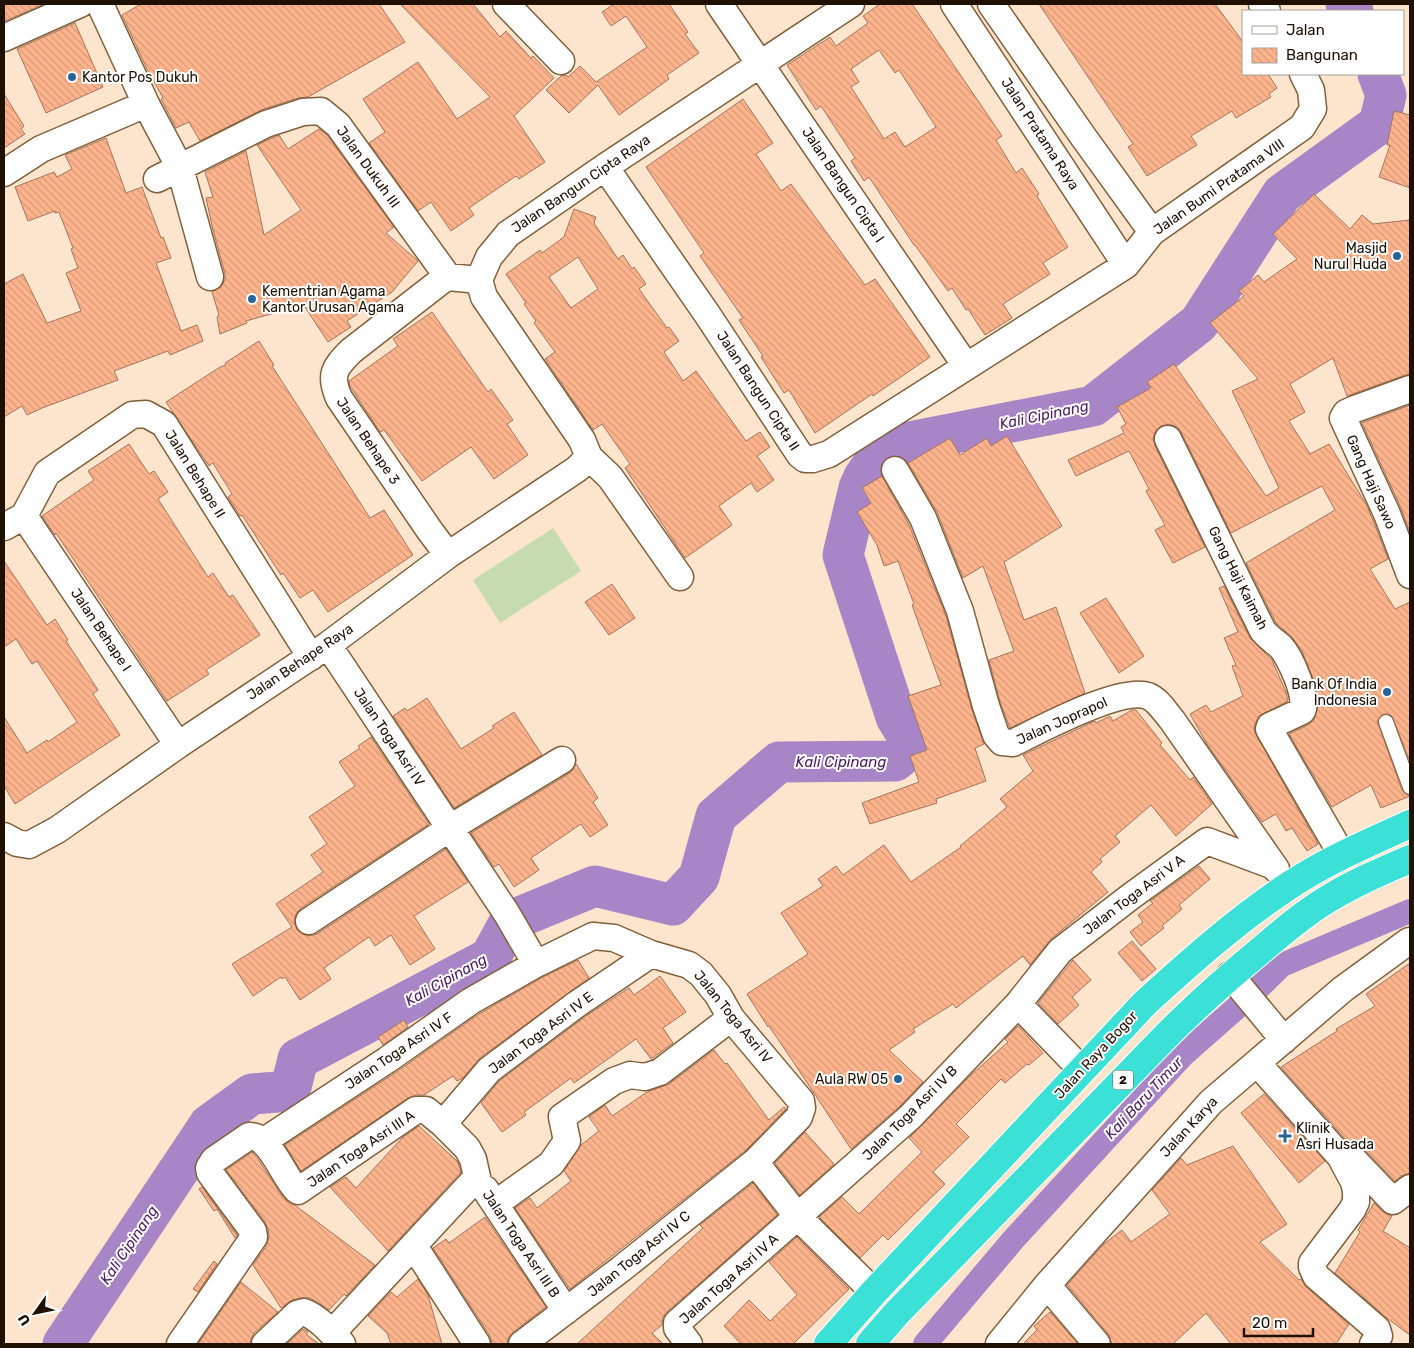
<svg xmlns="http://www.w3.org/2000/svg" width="1414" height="1348" viewBox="0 0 1414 1348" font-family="Rubik,sans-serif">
<defs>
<pattern id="building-back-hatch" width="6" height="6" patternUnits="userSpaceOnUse" patternTransform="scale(1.25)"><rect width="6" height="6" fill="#fdb48d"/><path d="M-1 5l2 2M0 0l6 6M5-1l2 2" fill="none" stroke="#d89a78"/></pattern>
</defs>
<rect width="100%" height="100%" fill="#fde5cd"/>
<path fill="#c7dbb0" d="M553,528L581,571L500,623L473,580Z"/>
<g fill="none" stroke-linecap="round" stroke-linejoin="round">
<path stroke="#a885c6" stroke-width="24" d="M925,1344L1013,1240L1183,1055L1251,995L1282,965L1410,911"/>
<path stroke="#a885c6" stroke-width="41" d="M1346,4L1353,11
M63,1344L209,1125L252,1094L290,1091L298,1059L490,958L510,921L595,886L673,905L699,877L716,816L779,762L895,761L907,751V735L896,717L843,555L859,488L864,477L879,456L904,443L1093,406L1199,323L1282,194L1379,124L1386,95L1378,74"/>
</g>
<path fill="url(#building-back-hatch)" stroke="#a4755d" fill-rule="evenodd" d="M4,4H44L5,21Z
M141,4H379L405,42L308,97L298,98L261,110L200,141L189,122L176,128L161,99L163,98L147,69L122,15Z
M400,4H473L500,37L506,31L531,58L533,56L554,78L514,116L545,162L519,179L516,176L469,208L474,215L451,231L431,202L418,211L369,143L385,132L363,99L418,62L457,119L490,97Z
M614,4H669L688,32L685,34L699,53L667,75L669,79L619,115L598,85L569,113L546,90L561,76L566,75L568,77L580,66L596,82L647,47L626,16L611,26L602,12Z
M880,4H912L1002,136L996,140L1016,173L1022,168L1039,194L1037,196L1068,247L1043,263L1050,274L1003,304L1012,318L985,335L968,309L966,310L952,288L948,291L915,245H914L869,177L864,181L851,161L855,158L821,106L816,110L787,65L830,37L836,46L868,23L863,16ZM879,50L895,73L899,70L936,127L905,147L895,132L884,139L851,87L859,82L851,69Z
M1039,4H1215L1243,42V74H1268L1277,88L1269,94L1271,97L1236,118L1232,111L1191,136L1197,145L1147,176L1128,147L1133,144Z
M75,23L103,87L46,113L17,49Z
M4,94L24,126L21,129L25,134L4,148Z
M743,99L773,143L756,154L781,191L791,184L865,285L875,279L930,357L873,396L872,394L815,433L789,390L784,393L761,357L763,356L739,320L743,318L700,256L704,253L646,167Z
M1394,111L1410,115V188L1379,177L1390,145H1387Z
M319,129L327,135L394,227L386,233L418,261L392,292L347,321L351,327L328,342L303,304L297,306L296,303L271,314L246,321L247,323L220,334L217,317L219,315L212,292L221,287L225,280V274L212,226L206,198L213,197L205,172L246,151L264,235L301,210L257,145L279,135L288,149Z
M106,138L126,193L142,187L161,238L163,237L171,258L156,263L181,331L197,325L203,341L170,355L168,351L114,371L118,380L42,408L27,415L22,406L4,417V284L23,274L47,323L81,311L66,273L78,268L71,249L73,248L59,212L55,213V211L28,221L15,187L54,172L57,177L72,169L65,155Z
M1314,194L1350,229L1362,215L1373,224L1410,220V374L1405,375L1347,396L1333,358L1290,384L1305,412L1289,421L1310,454L1329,444L1366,504L1373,520L1388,559L1370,569L1395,609L1410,602V762L1392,716L1388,714H1383L1377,721L1402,790L1405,794L1410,796L1381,808L1371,785L1332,807L1289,734L1308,725L1314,720L1318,704L1315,684L1302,651L1292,637L1276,623L1246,563L1335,510L1322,486L1231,533L1181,432L1177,427L1169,424L1161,426L1156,430L1153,438L1155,446L1205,547L1173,563L1155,530L1165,525L1146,491L1149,489L1129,451L1076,476L1068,460L1124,433L1121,427L1126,424L1117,407L1151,388L1147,382L1174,364L1266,496L1279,488L1232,391L1258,379L1210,323L1244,296L1239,291L1258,275L1264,282L1297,259L1273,234Z
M574,209L596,217L594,223L618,259L623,255L632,269L634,267L646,284L639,289L667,328L669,327L679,341L664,352L683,381L696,371L746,441L760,432L770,447L757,456L774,480L757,492L751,483L719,506L732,525L685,558L625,468L630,464L602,424L593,430L545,359L555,352L534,323L536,321L524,304L526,303L506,274L540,250L542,253L564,237ZM578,257L598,289L571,308L549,277Z
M432,312L488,392L491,389L513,420L507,424L528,455L494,479L471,447L422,481L384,430L380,432L350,386L349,381L398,346L393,339Z
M259,341L274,365L272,366L370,518L384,510L413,555L328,612L313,590L300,598L283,573L281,575L242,515L240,516L228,497L232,494L213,463L209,466L166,402L220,367L226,365L225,363Z
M1410,405V533L1401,508L1362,423Z
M1007,436L1062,526L1004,562L1024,620L1056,607L1085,693L1010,728L1000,702L989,660L1014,651L983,566L963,578L937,512L908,463L950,438L960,455L987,438L991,446Z
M129,444L149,474L154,471L168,492L158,499L208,577L213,573L229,597L233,595L260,635L206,670L209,674L167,701L56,533L55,535L42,516L94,480L88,471Z
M882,476L909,525L946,616L972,710L984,744L975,748L986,781L936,799L937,803L870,824L862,803L919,782L910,756L927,750L908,696L941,685L912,605L914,604L898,561L884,566L877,545L857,512L871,503L862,488Z
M4,561L47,625L55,619L68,640L66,641L98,690L93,694L120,735L15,804L4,786V717L27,753L47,740L48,742L77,722L37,661L32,664L16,639L4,647Z
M612,584L635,618L609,635L585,602Z
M1224,586L1250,638L1272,660L1286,692L1288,701L1259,716L1255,724L1254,731L1318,844L1307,851L1292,828L1286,831L1276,814L1262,822L1207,744L1190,714L1206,705L1211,712L1243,696L1232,666L1236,665L1224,638L1238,632L1219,588Z
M1106,598L1144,656L1119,673L1080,613Z
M427,698L461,749L494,728L492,726L514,712L542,755L454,808L393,716L405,708L407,711Z
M1132,710H1136L1162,743L1160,745L1190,780L1193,777L1212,804L1176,836L1151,805L1115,836L1120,842L1100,859L1102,862L1091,872L1108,892L1051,939L1030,965L1023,956L956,1008L953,1004L913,1029L915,1032L889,1050L923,1082L900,1106L851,1149L796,1066L769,1026L768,1027L747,994L808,954L781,913L823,886L818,879L836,866L843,875L884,845L911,882L961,847L960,846L1007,807L1000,799L1033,771L1023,755L1086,725L1095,721L1096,723L1110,716L1113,721Z
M371,737L429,824L301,908L296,914L294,921L297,930L302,934L309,936L317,934L446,849L468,882L414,916L435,949L410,965L391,935L375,946L369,937L324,968L331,979L300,1000L285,977L282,979L281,977L253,996L232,964L292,927L276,904L323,872L311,855L327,844L309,817L355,786L339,762L360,748L358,746Z
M576,764L598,798L593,802L608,825L590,837L581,824L531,858L539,870L514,887L499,864L494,867L471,833L570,773Z
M1199,866L1210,879L1179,905L1182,909L1162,926L1164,928L1141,946L1130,932L1143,922L1138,915L1153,903L1150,901Z
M1132,941L1156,969L1142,981L1118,953Z
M578,960L589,978L480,1058L463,1078L457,1081L453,1076L424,1095H416L408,1098L301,1171L285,1145L395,1073L479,1014L543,977Z
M1073,960L1091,980L1072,997L1079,1005L1058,1024L1038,1003Z
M1410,963V1173L1401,1176L1395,1181L1361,1146L1355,1142L1347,1141L1281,1067L1337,1031L1336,1029L1375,1006L1366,994Z
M660,976L686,1012L663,1028L673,1043L651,1059L636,1039L574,1083L571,1078L524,1112L526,1115L502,1132L481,1103L499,1081L586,1016L629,988L634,995Z
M404,1020L408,1027L383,1045L378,1037Z
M1018,1026L1043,1053L1029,1065L1027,1064L1005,1083L1001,1079L956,1124L969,1137L933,1172L945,1184L888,1240L883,1235L860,1258L819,1217L842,1197L859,1214L922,1152L909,1138L971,1075L1008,1042L1005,1039Z
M714,1050L725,1064L727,1063L769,1120L784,1107L786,1109L745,1151L570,1289L515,1208L530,1198L537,1208L571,1181L564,1171L581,1145L599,1131L589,1117L605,1105L612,1116L647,1092L669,1084Z
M1264,1094L1325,1161L1299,1183L1241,1113Z
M419,1126L458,1162L461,1172L388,1251L330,1187L346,1177L356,1188L402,1138Z
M805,1132L834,1164L800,1195L775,1163Z
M1233,1146L1287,1224L1260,1242L1299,1280L1301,1279L1306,1287L1349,1324L1336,1344H1231L1206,1313L1173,1344H1112L1108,1334L1067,1285L1104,1244L1122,1230L1131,1242L1170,1214L1152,1190L1181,1158L1187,1165Z
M252,1152L258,1159L280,1193L287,1201L296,1206L375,1265L346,1296L344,1294L329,1310L310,1298H301L292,1300L281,1308L253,1265L267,1245L269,1235L268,1229L265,1222L226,1170Z
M753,1183L777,1215L667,1312L663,1317L662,1325L652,1333L663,1344H577L703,1228L700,1225Z
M202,1187L237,1235L235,1238L217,1209L214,1211L199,1189Z
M1374,1203L1383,1212L1392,1216L1383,1231L1410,1248V1335L1388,1319L1335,1273L1360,1232L1358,1230Z
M485,1217L546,1307L513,1332L508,1338L507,1344H492L490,1336L433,1248L446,1239L449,1243Z
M797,1237L849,1289L793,1344H741L724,1326L749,1300L770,1321L797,1295L769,1262Z
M214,1261L217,1264L198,1292L193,1289Z
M418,1279L428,1295L442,1344H391L387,1333L368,1316L391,1292L397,1297Z
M241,1282L278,1312L254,1333L251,1339L250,1344H198Z
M1050,1312L1078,1344H1023L1037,1330L1034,1326Z
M303,1329L308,1332L306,1334L319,1344H287Z"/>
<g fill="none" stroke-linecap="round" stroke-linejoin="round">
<defs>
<path id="service" d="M1386,722L1410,787"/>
<path id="minor" d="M506,4L561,61
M719,4L966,366
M954,4L1126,265
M991,4L1082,135L1152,232
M1262,4L1267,11
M4,38L80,4
M146,104L180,168L210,277
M605,167L707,314L800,455L805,459H813L829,454L1126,265L1152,232L1302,127L1313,109L1311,90L1303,74
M4,173L41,149L146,104L100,4
M157,179L266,124L303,112L321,111L338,125L448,277
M1410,389L1355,409L1346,413L1343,418L1387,514L1410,575
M1168,439L1263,631C1268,637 1274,641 1280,646C1290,656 1309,699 1302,711L1270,726L1269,729L1342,855
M895,470L923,518L960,611L986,706L996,735L1002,742L1013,743C1039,730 1121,686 1148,696C1158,700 1165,712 1172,720L1276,869
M24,516L47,473L132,415L146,414L164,424L311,657
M24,516L178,745
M4,527L24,516
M448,555L430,531L339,398C329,375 334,368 351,351L441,281L448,277L479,280
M680,577L610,477L589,457L582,440L484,297L479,280L489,257L508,234L605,167L851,4
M328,645L507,914L536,964L593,936L614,938L651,954L689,965L701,974L718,995L731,1018L801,1101L802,1108L799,1117L755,1162L621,1269L522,1344
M4,836L17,843L29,845L57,830L178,745L328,645L448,555L577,469L589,457
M309,921L450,828L562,760
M1230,975L1284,1040
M1018,1004L1082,1070
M1258,1064L1340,1156L1354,1182L1356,1191V1202L1352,1210L1312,1263V1267L1316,1276L1377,1329L1379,1336L1373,1344
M443,1124L489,1070L577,1004L651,954
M264,1141L387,1060L471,1001L536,964
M1350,1156L1393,1201L1410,1188
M755,1162L798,1217L874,1292
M485,1189L566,1311
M495,1204L551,1164L567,1141L562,1117L614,1081L630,1075L645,1077L660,1072L731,1018
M414,1246L477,1344
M1047,1285L1097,1344
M180,1344L254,1237L253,1231L210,1173L209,1168L214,1160L249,1136C271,1135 283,1178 298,1191L416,1110H426L443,1124L467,1148L473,1159L477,1177L332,1333
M265,1344L297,1314L304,1312C319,1318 331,1332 342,1344
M689,1344L677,1328V1323L910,1117L1018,1004L1060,951L1130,897L1207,841L1274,866
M999,1344L1047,1285L1211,1102L1343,989L1409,941"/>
<path id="trunk" d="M828,1344L874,1292L1145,1003C1190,962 1236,921 1287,887C1326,861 1368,843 1410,824
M870,1344L896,1314L1168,1034C1200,1002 1233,973 1267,945C1287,928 1306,912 1328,899C1354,883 1382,871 1410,859"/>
</defs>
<use href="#service" stroke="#82603b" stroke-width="16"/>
<use href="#minor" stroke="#82603b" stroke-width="29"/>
<use href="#trunk" stroke="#fff" stroke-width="30"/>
<use href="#service" stroke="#fff" stroke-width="14"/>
<use href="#minor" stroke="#fff" stroke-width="26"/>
<use href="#trunk" stroke="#3be0d7" stroke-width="28"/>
</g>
<g fill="#25649a" stroke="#fff" stroke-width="2">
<circle cx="72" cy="77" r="5"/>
<circle cx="1397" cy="256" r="5"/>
<circle cx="252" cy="299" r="5"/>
<circle cx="1387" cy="692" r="5"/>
<circle cx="898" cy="1079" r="5"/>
<path d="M1282.5 1128.5h5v5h5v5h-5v5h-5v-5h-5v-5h5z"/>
</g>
<g text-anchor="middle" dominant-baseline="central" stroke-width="4" stroke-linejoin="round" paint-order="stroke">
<rect fill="#fff" stroke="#62584f" stroke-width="1" x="1113" y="1070.5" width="20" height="19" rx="4"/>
<g font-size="12" font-weight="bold" fill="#1e1103">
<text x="1123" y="1080">2</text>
</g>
<g font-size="14" fill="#1e1103" stroke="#fff" text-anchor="start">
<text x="82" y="77">Kantor Pos Dukuh</text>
<text x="1387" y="248" text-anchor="end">Masjid<tspan x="1387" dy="16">Nurul Huda</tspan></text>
<text x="262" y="291">Kementrian Agama<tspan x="262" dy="16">Kantor Urusan Agama</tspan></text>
<text x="1377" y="684" text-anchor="end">Bank Of India<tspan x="1377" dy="16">Indonesia</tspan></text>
<text x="888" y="1079" text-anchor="end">Aula RW 05</text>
<text x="1296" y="1128">Klinik<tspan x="1296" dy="16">Asri Husada</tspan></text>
</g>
<g font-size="14" fill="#1e1103" stroke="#fff">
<text transform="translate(1040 134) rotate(57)">Jalan Pratama Raya</text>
<text transform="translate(368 167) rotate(54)">Jalan Dukuh III</text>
<text transform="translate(581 184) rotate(-34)">Jalan Bangun Cipta Raya</text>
<text transform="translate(843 185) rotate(56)">Jalan Bangun Cipta I</text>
<text transform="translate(1219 187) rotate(-35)">Jalan Bumi Pratama VIII</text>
<text transform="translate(758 391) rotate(57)">Jalan Bangun Cipta II</text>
<text transform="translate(368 441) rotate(56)">Jalan Behape 3</text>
<text transform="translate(195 474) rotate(58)">Jalan Behape II</text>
<text transform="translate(1371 482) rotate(66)">Gang Haji Sawo</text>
<text transform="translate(1238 578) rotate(63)">Gang Haji Kaimah</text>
<text transform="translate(101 630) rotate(56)">Jalan Behape I</text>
<text transform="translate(300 662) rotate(-34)">Jalan Behape Raya</text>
<text transform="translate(1062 721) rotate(-24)">Jalan Joprapol</text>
<text transform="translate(389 737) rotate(56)">Jalan Toga Asri IV</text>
<text transform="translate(1134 895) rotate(-37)">Jalan Toga Asri V A</text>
<text transform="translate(733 1017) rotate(51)">Jalan Toga Asri IV</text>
<text transform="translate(541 1033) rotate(-37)">Jalan Toga Asri IV E</text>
<text transform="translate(399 1051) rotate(-34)">Jalan Toga Asri IV F</text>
<text transform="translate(1096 1055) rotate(-47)">Jalan Raya Bogor</text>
<text transform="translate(910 1113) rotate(-45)">Jalan Toga Asri IV B</text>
<text transform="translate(1189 1127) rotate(-47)">Jalan Karya</text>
<text transform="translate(361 1149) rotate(-34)">Jalan Toga Asri III A</text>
<text transform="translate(521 1244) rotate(56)">Jalan Toga Asri III B</text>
<text transform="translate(639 1254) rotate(-39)">Jalan Toga Asri IV C</text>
<text transform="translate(729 1279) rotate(-42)">Jalan Toga Asri IV A</text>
</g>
<g font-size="15" font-style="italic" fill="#4c1d6b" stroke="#fff">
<text transform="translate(1044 415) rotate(-12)">Kali Cipinang</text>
<text x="841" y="762">Kali Cipinang</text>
<text transform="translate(446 980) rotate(-29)">Kali Cipinang</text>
<text transform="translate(1144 1098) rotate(-47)">Kali Baru Timur</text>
<text transform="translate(129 1245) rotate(-56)">Kali Cipinang</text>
</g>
</g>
<rect width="1414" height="1348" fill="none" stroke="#1e1103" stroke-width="10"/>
<rect x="1242" y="10" width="162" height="65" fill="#ffffff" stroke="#a5a09a"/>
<rect x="1252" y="26" width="25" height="8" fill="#ffffff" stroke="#a5a09a"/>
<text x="1286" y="35" font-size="15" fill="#1e1103">Jalan</text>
<rect x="1252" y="48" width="25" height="15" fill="url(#building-back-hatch)" stroke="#a5a09a"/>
<text x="1286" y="60" font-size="15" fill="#1e1103">Bangunan</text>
<g transform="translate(35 1313) rotate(237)" stroke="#ffffff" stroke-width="4" paint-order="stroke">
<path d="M0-4L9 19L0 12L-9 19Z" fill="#1e1103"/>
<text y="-8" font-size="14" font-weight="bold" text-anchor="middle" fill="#1e1103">U</text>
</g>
<path d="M1244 1328v8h69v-8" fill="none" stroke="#1e1103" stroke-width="2.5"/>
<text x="1252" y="1328" font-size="15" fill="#1e1103" stroke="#ffffff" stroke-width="4" paint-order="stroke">20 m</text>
</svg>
